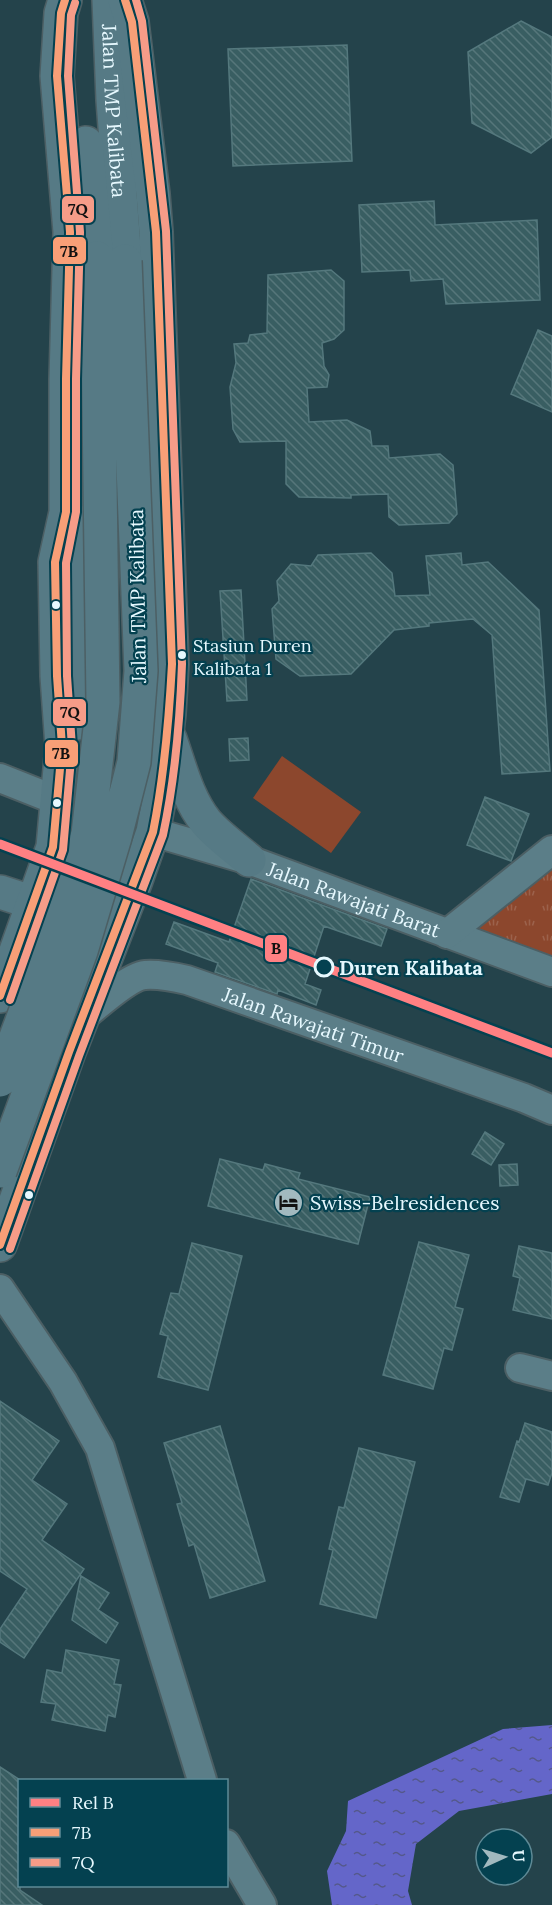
<svg xmlns="http://www.w3.org/2000/svg" width="552" height="1905" viewBox="0 0 552 1905" font-family="Lora,serif">
<defs>
<pattern id="park-tufts" width="24" height="20" patternUnits="userSpaceOnUse" patternTransform="scale(1.5)"><rect width="24" height="20" fill="#8c472d"/><path d="M3 7l-1-3M5 7V3M7 7l1-3M15 17l-1-3M17 17v-4M19 17l1-3" fill="none" stroke="#9c624c"/></pattern>
<pattern id="water-ripples" width="26" height="14" patternUnits="userSpaceOnUse" patternTransform="scale(1.5)"><rect width="26" height="14" fill="#6466c9"/><path d="M2 4q2-2 4 0t4 0M15 11q2-2 4 0t4 0" fill="none" stroke="#54588a"/></pattern>
<pattern id="building-back-hatch" width="6" height="6" patternUnits="userSpaceOnUse" patternTransform="scale(1.5)"><rect width="6" height="6" fill="#395e62"/><path d="M-1 5l2 2M0 0l6 6M5-1l2 2" fill="none" stroke="#56767a"/></pattern>
</defs>
<rect width="100%" height="100%" fill="#24434b"/>
<path fill="#8c472d" d="M282,756L361,812L331,853L253,798Z"/>
<path fill="url(#park-tufts)" d="M552,862V957L472,930Z"/>
<path fill="url(#water-ripples)" d="M552,1725V1794L459,1811L416,1844L408,1891L412,1905H332L327,1871L346,1831L348,1801L503,1729Z"/>
<path fill="url(#building-back-hatch)" stroke="#54787d" stroke-width="1.5" d="M521,21L552,37V137L531,153L472,123L468,52Z
M347,45L352,161L233,166L228,49Z
M434,201L435,225L537,220L540,300L446,304L443,279L411,281L410,270L362,272L359,205Z
M331,270L344,281V330L334,339L322,343L324,366L329,375L327,387L307,388L309,422L347,420L370,431L372,446H388L389,458L440,454L453,465L457,514L449,523L399,525L389,517L388,494L351,495V498L299,497L286,484V441L240,442L233,429L230,387L236,363L234,344L248,343L250,335L267,333L268,275Z
M538,330L552,336V412L511,394Z
M371,553L392,573L395,596L430,595L426,556L461,553L462,565L488,562L539,610L550,771L502,774L492,635L473,619L429,623V626L394,630L351,674L300,676L276,659L272,609L279,601L277,581L291,564L311,566L318,555Z
M241,590L247,700L227,701L220,591Z
M248,738L249,760L230,761L229,739Z
M485,797L529,814L511,861L467,845Z
M251,879L387,929L381,946L324,926L305,984L321,990L316,1005L278,990L277,994L215,972L218,963L166,944L174,922L229,942Z
M485,1132L504,1144L491,1165L472,1154Z
M220,1159L263,1170L265,1164L300,1173L298,1179L370,1197L358,1244L208,1206Z
M517,1164L518,1185L500,1186L499,1165Z
M419,1242L469,1255L455,1307L463,1309L452,1350L444,1348L433,1389L383,1375Z
M192,1243L242,1256L208,1390L158,1377L168,1336L160,1334L171,1293L179,1294Z
M519,1246L552,1253V1319L513,1310L520,1278L513,1276Z
M0,1401L59,1441L32,1480L67,1504L42,1540L84,1569L24,1658L0,1642V1629L27,1589L0,1571Z
M525,1423L552,1432V1473L548,1485L526,1479L519,1502L500,1497L517,1441L519,1442Z
M220,1426L265,1581L210,1598L194,1544L189,1546L177,1504L182,1503L164,1443Z
M359,1448L415,1462L376,1618L320,1604L333,1550L329,1549L339,1507L344,1508Z
M81,1576L109,1593L98,1610L118,1623L106,1643L72,1620Z
M66,1650L119,1660L114,1684L121,1685L115,1717L108,1715L105,1731L52,1720L56,1704L41,1702L47,1670L62,1673Z
M0,1767L20,1780V1890L42,1905H0Z"/>
<g fill="none" stroke-linecap="round" stroke-linejoin="round">
<defs>
<g id="minor">
<path d="M0,778L58,801"/>
<path id="s1" d="M153,832L249,860L552,972"/>
<path d="M447,934L552,850"/>
<path id="s2" d="M83,1017C96,1006 130,976 145,975C159,974 174,977 187,980L524,1098L552,1110"/>
<path d="M0,1289L63,1382L100,1448L202,1780"/>
<path d="M520,1368L552,1376"/>
<path d="M226,1844L262,1905"/>
</g>
<g id="major">
<path id="s3" d="M109,0L113,100L125,261"/>
<path d="M86,143L97,258"/>
<path d="M71,518L76,530L81,627L78,723"/>
<path d="M170,739C180,767 187,798 206,822C218,836 235,848 249,860"/>
<path d="M0,892L34,903"/>
<path d="M0,996L53,847L62,746L57,676L55,562L66,512V379L70,232L57,76L61,13L65,0"/>
<path d="M0,1245L69,1052L135,883L153,832L159,801L169,714L172,664L156,232L153,194L132,22L125,0"/>
</g>
</defs>
<use href="#minor" stroke="#4c5f64" stroke-width="32"/>
<use href="#major" stroke="#4c5f64" stroke-width="36"/>
<use href="#minor" stroke="#5b7e88" stroke-width="28"/>
<use href="#major" stroke="#567a85" stroke-width="33"/>
<defs>
<path id="major-bridge" d="M0,1080L50,946L88,834L103,702L97,258
M0,1171L81,951L115,837L134,762L141,671L125,261"/>
</defs>
<use href="#major-bridge" stroke="#4c5f64" stroke-width="36" stroke-linecap="butt"/>
<use href="#major-bridge" stroke="#567a85" stroke-width="33"/>
<defs>
<path id="bus-1" d="M0,996L53,847L62,746L57,676L55,562L66,512V379L70,232L57,76L61,13L65,0
M0,1245L69,1052L153,832C164,777 169,720 172,664L156,232L132,22L125,0"/>
<path id="bus-2" d="M10,1000L63,850L72,747L67,676L66,563L76,512V379L80,232L68,76L71,15L75,3
M10,1249L79,1056L163,835C175,779 180,721 182,664L166,231L142,21L136,0"/>
</defs>
<use href="#bus-1" stroke="#044150" stroke-width="12"/>
<use href="#bus-2" stroke="#044150" stroke-width="12"/>
<use href="#bus-1" stroke="#f89f77" stroke-width="8"/>
<use href="#bus-2" stroke="#f69c88" stroke-width="8"/>
<defs>
<path id="rail-1" d="M0,844L552,1053"/>
</defs>
<use href="#rail-1" stroke="#044150" stroke-width="14"/>
<use href="#rail-1" stroke="#ff8083" stroke-width="9"/>
</g>
<defs>
<symbol id="hotel-disc" viewBox="-11 -11 22 22"><circle r="9.5" fill="#a2b9bf" stroke="#044150"/><path d="M-6-4.5h1.5V1H6V5H4.5V3h-9V5H-6ZM-4 0a1.8 1.8 0 1 1 3.6 0ZM.5 0V-2.5h3Q6-2.5 6 0Z" fill="#111"/></symbol>
</defs>
<g fill-rule="evenodd">
<use href="#hotel-disc" x="272" y="1186" width="33" height="33"/>
</g>
<g fill="#e6f8fe" stroke="#044150" stroke-width="2">
<circle cx="56" cy="605" r="5"/>
<circle cx="182" cy="655" r="5"/>
<circle cx="57" cy="803" r="5"/>
<circle cx="29" cy="1195" r="5"/>
</g>
<circle fill="#044150" stroke="#e6f8fe" stroke-width="3" cx="324" cy="967" r="9"/>
<g text-anchor="middle" dominant-baseline="central" stroke-width="4.5" stroke-linejoin="round" paint-order="stroke">
<g font-size="18" fill="#e6f8fe" stroke="#044150" text-anchor="start">
<text x="193" y="645">Stasiun Duren<tspan x="193" dy="23">Kalibata 1</tspan></text>
</g>
<g font-size="20" fill="#e6f8fe" stroke="#044150">
<text stroke="none"><textPath href="#s3" startOffset="111">Jalan TMP Kalibata</textPath></text>
<text transform="translate(137 596) rotate(-91)">Jalan TMP Kalibata</text>
<text stroke="none"><textPath href="#s1" startOffset="212">Jalan Rawajati Barat</textPath></text>
<text stroke="none"><textPath href="#s2" startOffset="252">Jalan Rawajati Timur</textPath></text>
</g>
<g font-size="20" font-weight="bold" fill="#e6f8fe" stroke="#044150" text-anchor="start">
<text x="339" y="967">Duren Kalibata</text>
</g>
<g font-size="20" fill="#e6f8fe" stroke="#044150" text-anchor="start">
<text x="310" y="1202">Swiss-Belresidences</text>
</g>
</g>
<g stroke="#044150" stroke-width="2">
<rect x="61" y="195" width="34" height="29" rx="6" fill="#f69c88"/>
<rect x="52" y="236" width="35" height="29" rx="6" fill="#f89f77"/>
<rect x="52" y="698" width="35" height="29" rx="6" fill="#f69c88"/>
<rect x="44" y="739" width="35" height="29" rx="6" fill="#f89f77"/>
<rect x="264" y="934" width="24" height="29" rx="6" fill="#ff8083"/>
</g>
<g font-size="16" text-anchor="middle" font-weight="bold" fill="#111">
<text x="78" y="215">7Q</text>
<text x="69" y="257">7B</text>
<text x="70" y="718">7Q</text>
<text x="61" y="759">7B</text>
<text x="276" y="954">B</text>
</g>
<rect x="18" y="1779" width="210" height="108" fill="#044150" stroke="#5e8a96" stroke-width="1.5"/>
<rect x="30" y="1798" width="30" height="9" fill="#ff8083" stroke="#5e8a96" stroke-width="1.5"/>
<text x="72" y="1809" font-size="18" fill="#e6f8fe">Rel B</text>
<rect x="30" y="1828" width="30" height="9" fill="#f89f77" stroke="#5e8a96" stroke-width="1.5"/>
<text x="72" y="1839" font-size="18" fill="#e6f8fe">7B</text>
<rect x="30" y="1858" width="30" height="9" fill="#f69c88" stroke="#5e8a96" stroke-width="1.5"/>
<text x="72" y="1869" font-size="18" fill="#e6f8fe">7Q</text>
<g transform="translate(504 1857) rotate(86)"><circle r="28" fill="#044150" stroke="#5e8a96" stroke-width="1.5"/>
<path d="M0-4.5L10 22L0 15L-10 22Z" fill="#a2b9bf"/>
<text y="-9" font-size="16" font-weight="bold" text-anchor="middle" fill="#e6f8fe">U</text>
</g>
</svg>
